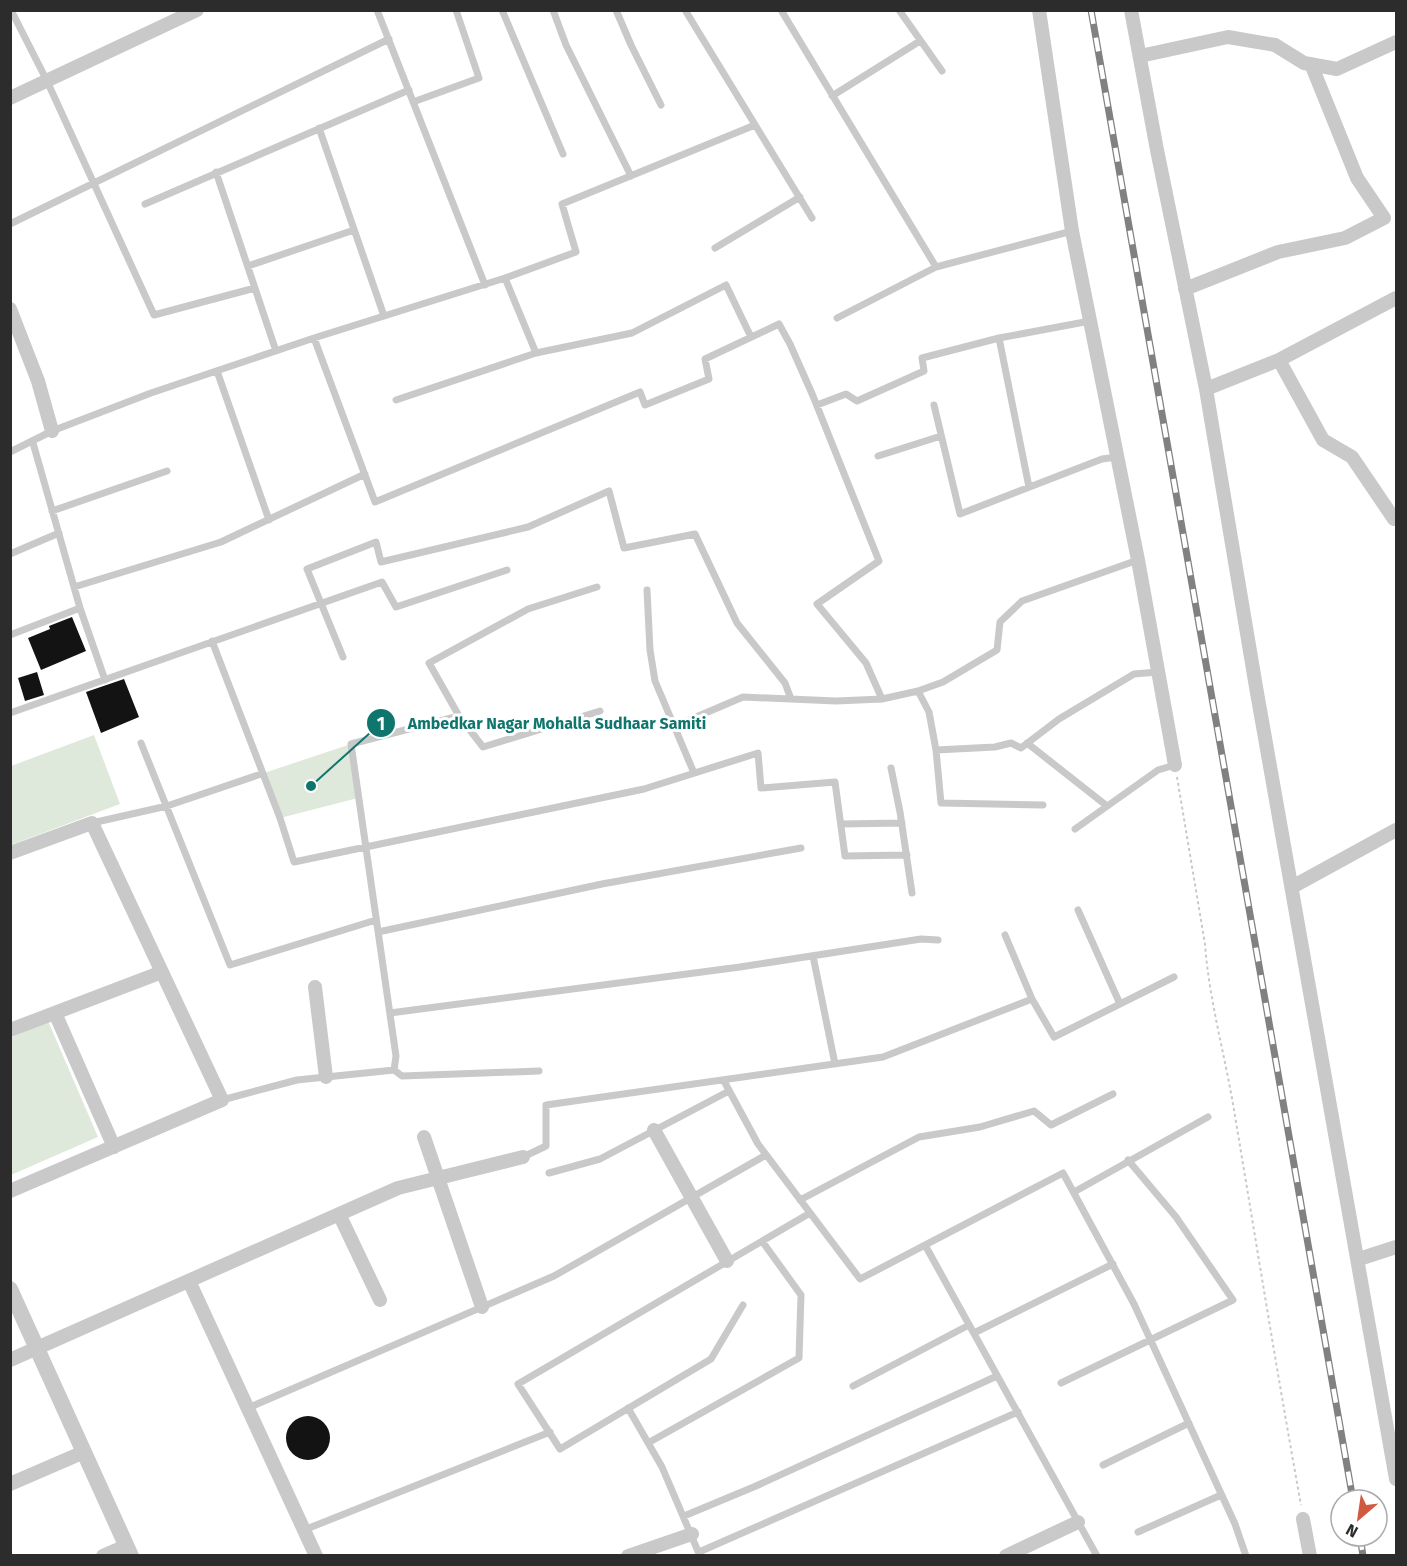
<svg xmlns="http://www.w3.org/2000/svg" width="1407" height="1566" viewBox="0 0 1407 1566" font-family="'Fira Sans',sans-serif">
<rect width="100%" height="100%" fill="#fff"/>
<path fill="#dfe9db" d="M94,735L120,804L11,845V766Z
M351,744L358,798L280,818L261,774Z
M48,1021L98,1137L11,1175L10,1038Z"/>
<path fill="#131313" d="M72,617L86,651L41,670L28,638L50,629L49,626Z
M37,672L44,695L25,701L18,678Z
M124,679L139,717L101,733L86,692Z
M286 1438a22 22 0 1 1 44 0a22 22 0 1 1-44 0Z"/>
<g fill="none" stroke-linecap="round" stroke-linejoin="round">
<path stroke="#c9c9c9" stroke-width="2" stroke-dasharray="3 3" stroke-linecap="butt" d="M1177,777L1205,944C1209,1000 1225,1055 1234,1110C1256,1241 1277,1373 1301,1505"/>
<path stroke="#c9c9c9" stroke-width="7" d="M11,10L47,81L154,315L255,288
M377,10L485,285
M502,10L563,154
M553,10L566,45L631,176
M616,10L631,45L661,105
M685,10L812,218
M781,10L936,267
M899,10L942,71
M832,96L920,41
M413,102L479,78L456,10
M319,128L384,316
M216,172L276,351
M145,204L409,90
M10,224L389,39
M715,248L800,197
M248,266L354,230
M505,278L576,252L562,204L755,125
M837,318L936,267L1072,231
M314,338L375,502L640,392L645,405L709,379L705,359L779,324L790,344L813,396L879,561L817,604L866,663L882,699
M999,338L1029,487
M217,371L269,520
M396,400L536,353L632,333L726,285L751,337
M817,405L846,394L857,401L924,371L922,358L999,338L1090,321
M934,405L960,514L1102,459L1117,457
M33,443L80,608L105,680
M10,452L52,431L151,393L314,338L505,278L536,353
M878,456L941,436
M52,511L167,471
M10,554L59,533
M74,587L221,542L365,474
M597,587L528,609L429,663L459,716L483,747L600,711
M647,590L650,650L655,681L694,773
M10,635L80,608
M212,641L280,818L294,862L644,789L758,753L761,788L835,782L845,856L907,855
M343,657L307,569L376,542L381,562L528,527L609,491L624,548L695,534L737,623L785,683L791,699
M918,691L929,712L936,750L941,803L1043,805
M10,713L382,582L396,607L507,570
M675,726L743,697L836,701L882,699L918,691L943,682L997,650L1000,622L1022,601L1138,560
M141,743L230,965L376,920
M1027,743L1107,806
M936,750L995,747L1011,743L1021,748L1059,719L1134,674L1158,672
M891,768L900,812L912,893
M92,823L167,806L261,774
M841,824L902,823
M1075,829L1158,770L1175,765
M1078,910L1120,1004
M378,932L602,884L801,848
M1005,935L1032,999L1054,1037L1174,977
M813,956L835,1064
M390,1013L740,967L921,939L938,940
M394,1070L396,1056L351,744L459,716
M724,1081L758,1144L860,1279L1063,1173L1134,1304L1235,1524L1246,1556
M222,1100L297,1080L394,1070L402,1076L539,1071
M523,1157L546,1146V1105L883,1057L1032,999
M549,1173L600,1159L729,1091
M1074,1192L1208,1117
M800,1200L919,1137L980,1127L1034,1111L1051,1125L1113,1094
M925,1245L1097,1556
M743,1305L711,1359L560,1449L518,1384L810,1213
M974,1333L1113,1264
M1061,1383L1233,1300L1176,1217L1128,1160
M853,1386L969,1325
M248,1408L554,1276L766,1155
M628,1408L662,1467L700,1556
M648,1443L799,1358L801,1295L762,1241
M1103,1465L1189,1423
M684,1516L756,1486L997,1376
M304,1530L550,1432
M1138,1532L1221,1495
M699,1552L1018,1412"/>
<path stroke="#c9c9c9" stroke-width="14" d="M1039,10L1072,231L1138,560L1175,765
M1131,10L1157,150L1206,389L1256,687L1396,1479
M1140,56L1228,37L1275,45L1304,63L1337,69L1396,42
M10,98L197,10
M1185,289L1278,252L1345,238L1384,218L1357,178L1311,64
M10,309L38,381L52,431
M1279,360L1396,298
M1206,389L1279,360L1323,440L1352,457L1394,519L1396,518
M10,853L92,823L222,1100L10,1191
M1292,887L1396,830
M315,987L326,1077
M55,1013L114,1147
M10,1030L162,972
M654,1130L727,1261
M424,1137L482,1307
M339,1214L380,1300
M1359,1259L1396,1247
M189,1281L316,1556
M10,1360L398,1188L523,1157
M10,1484L84,1452
M1303,1519L1310,1556
M103,1556L126,1546
M628,1556L692,1534
M1006,1556L1078,1522"/>
<path stroke="#c9c9c9" stroke-width="16" d="M10,1289L131,1556"/>
<defs>
<path id="rail" d="M1091,10L1353,1500
M1360,1536L1363,1556"/>
</defs>
<use href="#rail" stroke="#818181" stroke-width="7"/>
<use href="#rail" stroke="#fff" stroke-width="4.5" stroke-dasharray="14" stroke-linecap="butt"/>
</g>
<path fill="none" stroke="#0f766e" stroke-width="2" d="M311 786L381 723"/>
<g fill="#0f766e" stroke="#fff" stroke-width="2">
<circle cx="311" cy="786" r="6"/>
<circle cx="381" cy="723" r="15"/>
</g>
<g font-size="18" text-anchor="middle" font-weight="bold" fill="#fff">
<text x="381" y="730">1</text>
</g>
<g font-size="16" text-anchor="middle" font-weight="bold" fill="#0f766e" stroke="#fff" stroke-width="6" stroke-linejoin="round" paint-order="stroke">
<text x="557" y="729">Ambedkar Nagar Mohalla Sudhaar Samiti</text>
</g>
<rect width="1407" height="1566" fill="none" stroke="#2c2c2c" stroke-width="24"/>
<g transform="translate(1359 1518) rotate(209)"><circle r="28" fill="#ffffff" stroke="#ababab" stroke-width="1.5"/>
<path d="M0-4.5L10 22L0 15L-10 22Z" fill="#d15940"/>
<text y="-9" font-size="16" font-weight="bold" text-anchor="middle" fill="#2c2c2c">N</text>
</g>
</svg>
